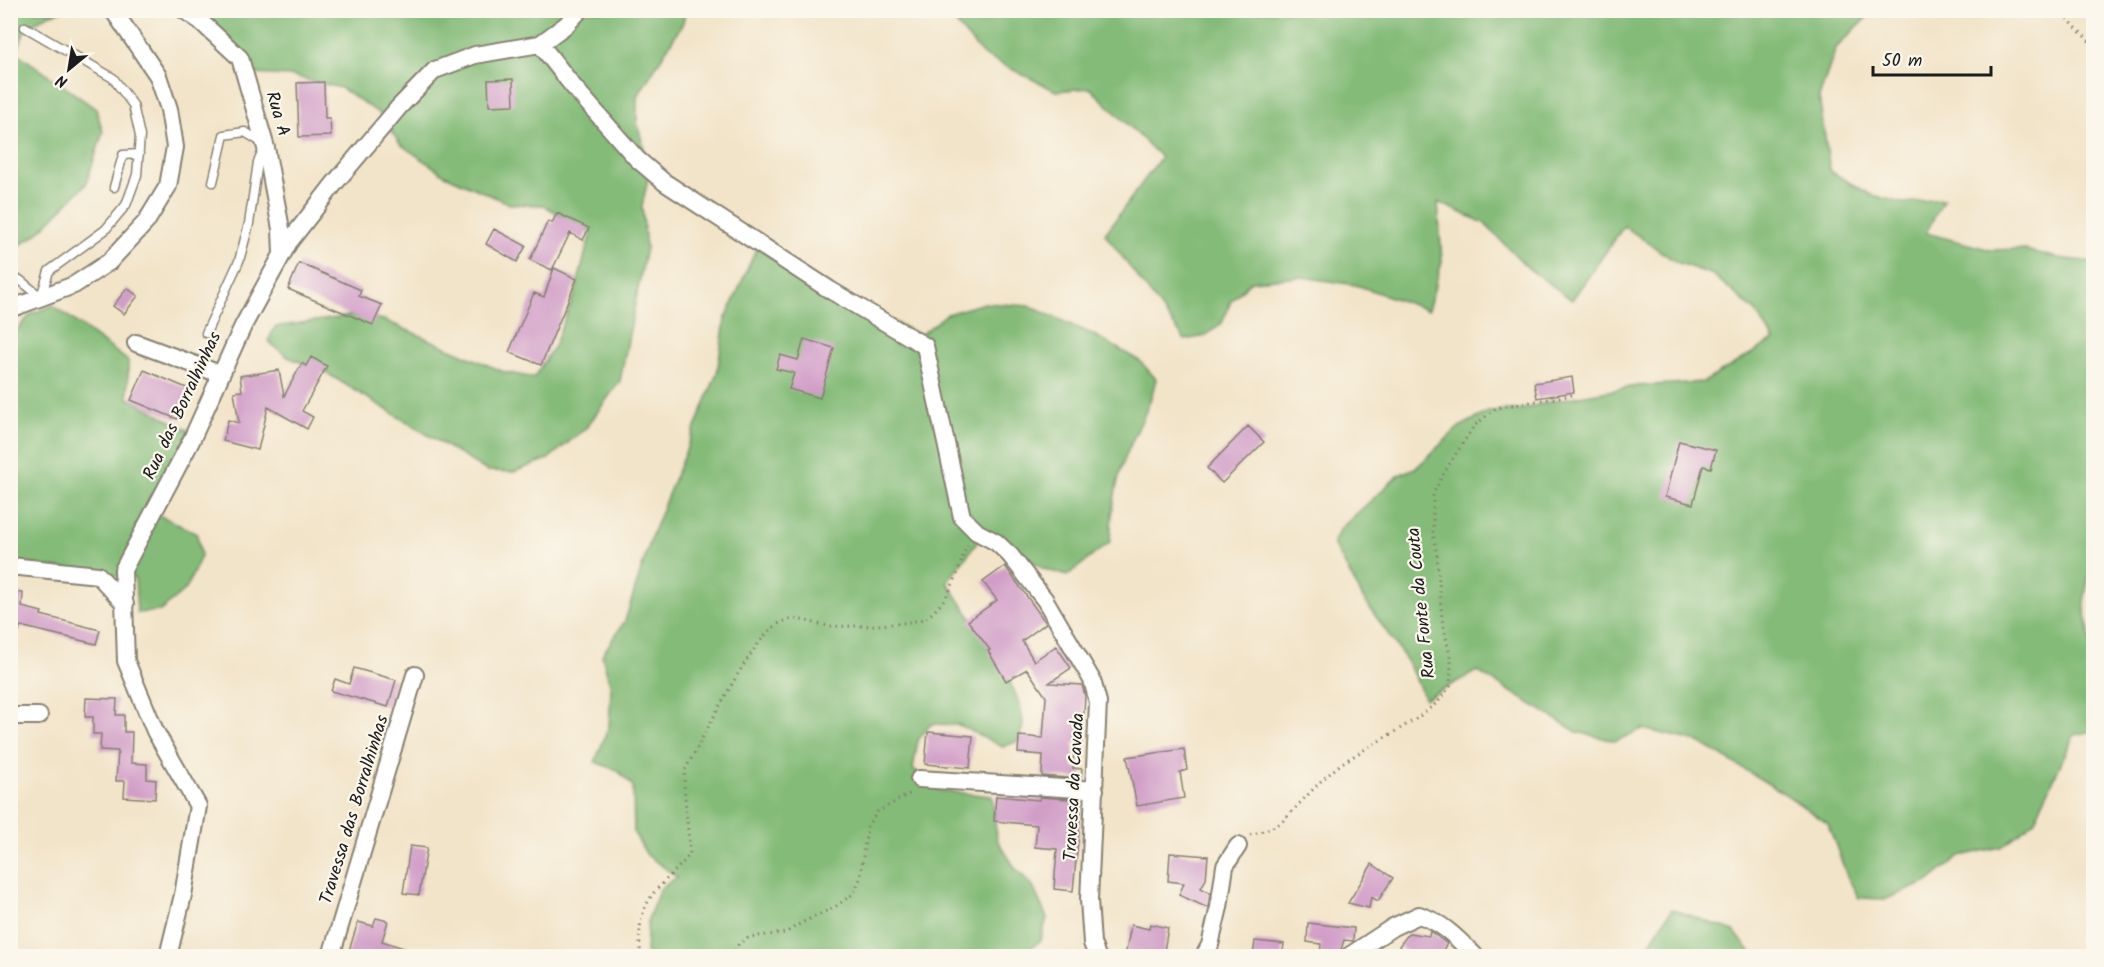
<svg xmlns="http://www.w3.org/2000/svg" width="2104" height="967" viewBox="0 0 2104 967" font-family="Kalam,sans-serif">
<rect width="100%" height="100%" fill="#fbf7ec"/>
<filter id="ink" filterUnits="userSpaceOnUse"><feTurbulence type="fractalNoise" baseFrequency=".0167" numOctaves="2"/><feDisplacementMap in="SourceGraphic" scale="12" xChannelSelector="R" yChannelSelector="G"/><feConvolveMatrix kernelMatrix="1 2 1 2 8 2 1 2 1" color-interpolation-filters="sRGB"/></filter>
<filter id="wash" filterUnits="userSpaceOnUse"><feTurbulence type="fractalNoise" baseFrequency=".008" numOctaves="4" result="noise"/><feDisplacementMap in="SourceGraphic" scale="24" xChannelSelector="R" yChannelSelector="G"/><feGaussianBlur stdDeviation="1.35" result="paint"/><feColorMatrix in="noise" values="0 0 0 0 0 0 0 0 0 0 0 0 0 0 0 0 0 1.4 0 .05"/><feComposite in="paint" operator="in"/></filter>
<g filter="url(#wash)">
<rect width="100%" height="100%" fill="#f2e4c9"/>
<path fill="#84bb78" stroke="#506c4a" stroke-width="1.5" d="M11,11H62L48,15L25,29L17,53L96,109L103,132L86,184L37,234L11,251Z
M198,11H685L683,23L637,97V123L650,170L642,206L646,248L620,381L586,428L548,459L514,472L487,471L325,372L288,357L268,341L275,327L356,315L384,320L504,372L534,378L554,346L575,293L591,232L543,205L510,204L445,175L400,144L380,114L341,88L292,76L252,74L244,54L214,22Z
M945,11H1873L1836,48L1819,97L1830,171L1871,195L1903,203L1944,199L1926,233L1991,250L2021,249L2058,258L2093,262L2094,547L2084,602L2093,656V731L2074,735L2034,822L2001,847L1960,856L1928,882L1886,899L1859,898L1847,876L1828,824L1785,794L1699,742L1642,729L1616,741L1577,732L1477,671L1425,699L1407,661L1363,598L1333,543L1341,528L1399,475L1417,467L1459,427L1490,411L1523,409L1557,400L1637,386L1704,382L1774,340L1755,311L1713,275L1676,262L1624,226L1572,300L1529,269L1484,223L1438,202L1442,262L1428,310L1356,285L1302,277L1251,281L1231,301L1222,323L1205,336L1185,340L1105,234L1161,157L1090,88L1056,91L983,55Z
M758,245L799,282L826,288L920,335L947,314L984,303L1029,306L1094,335L1140,361L1156,379C1149,414 1131,437 1121,469C1114,493 1111,517 1110,542L1067,576L1044,569L991,536L979,540L947,582C967,612 1023,689 1023,723C1023,729 1020,735 1018,741L1003,747L959,725L931,724L918,740L913,769L941,791L992,796L997,839L1015,868L1032,885L1047,918L1040,941L1020,956H648L646,951L648,919L660,889L677,877L647,855L634,833L633,786L617,770L595,762L609,726L611,688L602,655L625,621L653,532L717,373L725,320Z
M53,305L128,361V398L190,431L151,511L197,534L201,556L186,589L160,611L137,613L135,578L11,562V337L31,314Z
M1672,909L1734,931L1754,956H1641Z"/>
<g id="blocks">
<path fill="#d19ec8" d="M513,79L514,105L489,106L488,80Z
M324,82L325,118H330L331,136L299,137L297,83Z
M557,213L589,228L583,240L570,233L552,270L530,260L548,221L552,223Z
M494,229L526,246L517,262L486,244Z
M299,263L361,290L359,296L382,305L373,325L288,289Z
M554,268L577,279L541,365L509,352L534,293L544,297Z
M127,288L138,296L124,314L113,306Z
M804,339L834,348L820,398L789,389L794,373L776,369L780,355L798,360Z
M311,357L327,366L302,411L313,417L307,429L268,407L258,450L223,441L228,420L239,423L234,392L242,391L240,376L279,370L284,396L302,363L306,366Z
M144,370L189,389L177,419L131,400Z
M1572,377L1574,392L1537,398L1534,383Z
M1248,426L1264,442L1222,483L1207,468Z
M1679,441L1716,450L1711,468L1703,466L1693,504L1665,497Z
M1005,566L1046,623L1022,641L1034,661L1056,646L1071,668L1049,683L1082,685L1085,696L1082,742H1074L1073,768L1082,769L1081,779L1042,776L1043,755L1018,753L1019,736L1043,738L1046,697L1027,669L1006,681L988,651L990,650L968,621L997,600L983,582Z
M10,592L23,593L22,607L42,612L41,615L100,630L96,644L20,626L19,631L10,630Z
M354,668L396,680L388,707L331,691L335,679L349,684Z
M86,698L117,699L116,715H124V732H132L131,763L147,764V779L156,780L155,799L124,797L125,781H116L118,751L100,750L101,734H93V717H85Z
M928,732L973,736L970,768L925,764Z
M1184,749L1187,770L1180,772L1184,798L1137,806L1127,757Z
M996,796L1039,800L1040,797L1082,800L1073,891L1054,889L1057,849L1035,847L1037,825L994,821Z
M410,846L427,848L419,895L403,893Z
M1170,853L1208,856L1206,879L1201,888L1210,893L1208,908L1179,895L1184,883L1168,881Z
M1372,864L1393,878L1378,901L1371,897L1369,908L1348,903Z
M376,918L388,921L382,941L422,954L421,957H347L358,922L373,926Z
M1308,923L1354,928L1353,941L1344,940L1339,956L1320,954L1321,944L1307,942Z
M1150,924L1168,928L1163,957H1125L1131,925L1149,929Z
M1430,931L1447,944L1438,957H1413L1399,946L1409,933L1429,936Z
M1255,941L1284,944L1282,957H1253Z"/>
</g>
</g>
<g filter="url(#ink)">
<use href="#blocks" fill-opacity="0" stroke="#878072" stroke-width="1.5"/>
<g fill="none" stroke-linecap="round" stroke-linejoin="round">
<defs>
<path id="lane" d="M114,187L123,155L139,154
M10,286L20,280L41,297L49,271L105,230L126,205L137,175L140,136L133,105L113,78L25,27
M206,333L239,261L249,224L258,162L266,145L245,132L224,135L213,182"/>
<path id="street" d="M184,10L199,20L240,58L266,148L281,229L282,254
M540,44L572,85L637,159L664,182L830,290L925,346L962,517L977,532L996,542L1010,555L1045,600L1092,680L1098,702L1089,900L1092,943L1097,956
M10,309L74,285L109,262L146,222L168,186L175,147L169,109L158,76L113,10
M136,343L220,374
M10,566L98,575L125,604
M10,716H39
M919,779L1095,790
M171,956L170,948L183,895L198,806L155,731L126,661L123,570L191,441L243,326L289,242L334,184L399,107L435,70L475,55L540,44L566,25L580,10
M331,956L415,675
M1204,956L1210,945L1219,907L1225,866L1238,846
M1349,956L1393,927L1419,915C1442,922 1458,939 1475,956"/>
</defs>
<use href="#lane" stroke="#878072" stroke-width="11"/>
<use href="#street" stroke="#878072" stroke-width="20"/>
<path stroke="#878072" stroke-width="3" stroke-dasharray="1.5 4.5" stroke-linecap="butt" d="M2059,10L2094,46
M1250,835L1266,830L1281,823L1321,781L1342,763L1416,719L1438,702L1450,686L1451,660L1442,619L1437,556L1433,532V494L1445,471L1474,426L1496,408L1572,395
M641,956C638,932 639,909 657,889C668,877 680,867 690,854L684,786L685,770C703,739 750,640 778,624C797,613 812,625 831,626C847,627 916,625 927,617C940,608 950,592 956,577C961,566 962,553 969,543
M732,956L739,943L750,937L785,933L803,922L835,907L854,893L860,879L867,827L877,812L911,793"/>
<use href="#lane" stroke="#fff" stroke-width="8"/>
<use href="#street" stroke="#fff" stroke-width="16"/>
</g>
</g>
<g text-anchor="middle" dominant-baseline="central" stroke-width="4.5" stroke-linejoin="round" paint-order="stroke">
<g font-size="18" fill="#1c1c1c" stroke="#fbf7ec">
<text transform="translate(277 114) rotate(74)">Rua A</text>
<text transform="translate(183 406) rotate(-65)">Rua das Borralhinhas</text>
<text transform="translate(1422 603) rotate(-96)">Rua Fonte da Couta</text>
<text transform="translate(1075 787) rotate(-87)">Travessa da Cavada</text>
<text transform="translate(355 810) rotate(-73)">Travessa das Borralhinhas</text>
</g>
</g>
<rect width="2104" height="967" fill="none" stroke="#fbf7ec" stroke-width="36"/>
<g transform="translate(69 69) rotate(210)" stroke="#fbf7ec" stroke-width="4.5" paint-order="stroke">
<path d="M0-4.5L10 22L0 15L-10 22Z" fill="#1c1c1c"/>
<text y="-9" font-size="16" font-weight="bold" text-anchor="middle" fill="#1c1c1c">N</text>
</g>
<path d="M1873 66v9h118v-9" fill="none" stroke="#1c1c1c" stroke-width="3"/>
<text x="1882" y="66" font-size="18" fill="#1c1c1c" stroke="#fbf7ec" stroke-width="4.5" paint-order="stroke">50 m</text>
</svg>
